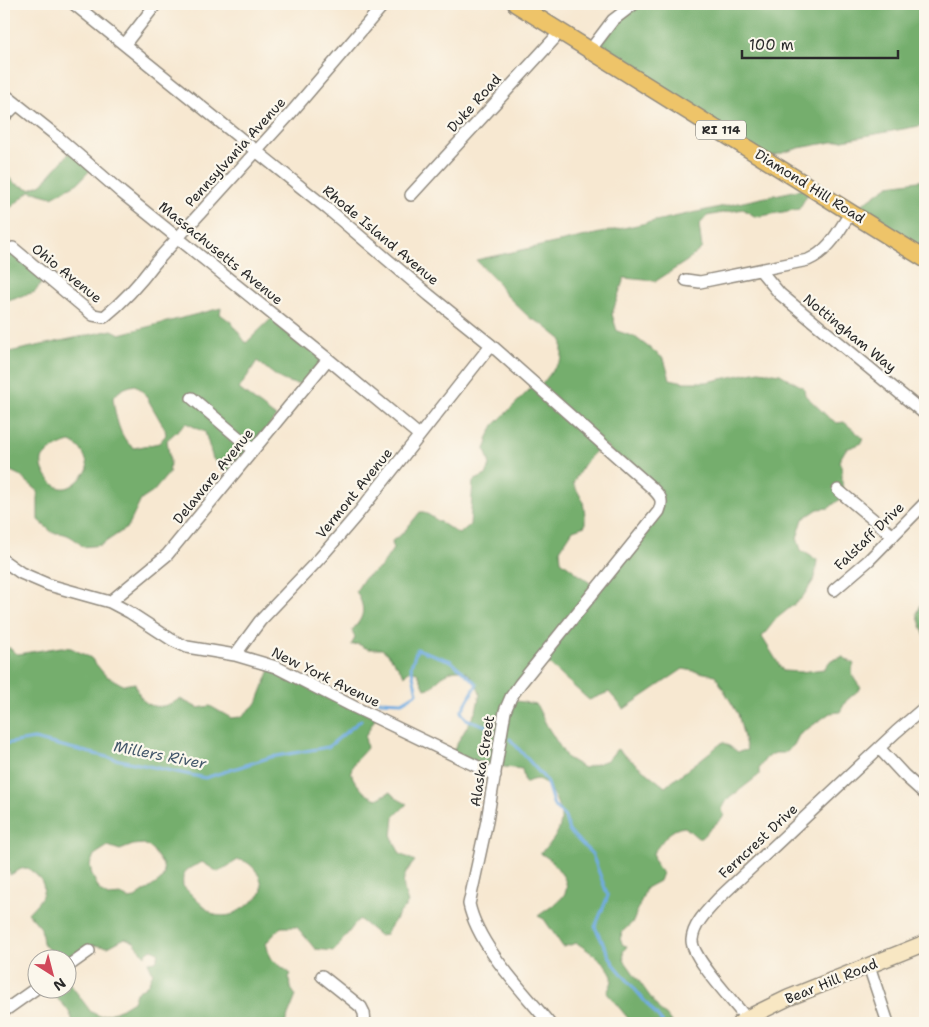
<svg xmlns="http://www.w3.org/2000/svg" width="929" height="1027" viewBox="0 0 929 1027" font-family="'Shantell Sans',sans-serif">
<rect width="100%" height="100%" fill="#fbf7ec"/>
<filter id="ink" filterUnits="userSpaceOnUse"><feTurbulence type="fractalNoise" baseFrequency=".02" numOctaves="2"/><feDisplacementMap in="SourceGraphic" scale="10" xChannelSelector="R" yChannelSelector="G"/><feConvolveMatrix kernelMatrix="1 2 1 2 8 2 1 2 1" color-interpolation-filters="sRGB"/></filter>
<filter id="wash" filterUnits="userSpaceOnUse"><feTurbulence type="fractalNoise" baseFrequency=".0096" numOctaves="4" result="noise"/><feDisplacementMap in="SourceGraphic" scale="20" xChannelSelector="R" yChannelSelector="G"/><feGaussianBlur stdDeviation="1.12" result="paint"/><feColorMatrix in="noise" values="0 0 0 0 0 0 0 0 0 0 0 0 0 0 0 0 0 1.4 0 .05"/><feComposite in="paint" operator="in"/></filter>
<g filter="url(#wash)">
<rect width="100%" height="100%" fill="#f7e8d1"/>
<path fill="#74ae6d" stroke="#506c4c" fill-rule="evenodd" d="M627,4H925V125L799,148L769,157L589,43Z
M72,150L93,167L78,183L52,197L30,191L9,209L4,220V172L14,183L30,189L42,184Z
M925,180V255L854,210L889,185Z
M812,187L799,209L756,217L743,209L707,216L699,225L702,248L687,261L656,281L624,278L612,314L617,331L635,337L664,359L670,379L684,382H707L759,371L780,374L804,388L805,395L828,417L837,423L844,422L863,438L860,444L846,449L839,461C845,472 839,484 845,495L829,508L818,509L803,519L797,538L801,550L817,560L815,578L802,598L776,619L762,637L783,671L801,672L824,669L831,660L843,657L854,664C849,674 855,680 861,688L846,701L840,712L830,713L799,735L794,745L784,753H775L766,758L759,768V775L727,800L722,809L724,816L701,838H698L685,827C669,828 662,842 653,853L654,861L662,873L659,881L646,888L633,922L623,931L620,939L623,945L627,946L623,952L624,960L661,1012L666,1015L672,1023H632L607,993C608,990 611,985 612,981C615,967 587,950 577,943L563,947L544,919L538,916C555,903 578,894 560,872C554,863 549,858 540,853C550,845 560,833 561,820C562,809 550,784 540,780C535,778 529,781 525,783L522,769L496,766L493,771L453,751L476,711L480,694C478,688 475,680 471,676C461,666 449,670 440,678C433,684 435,687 425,689L417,672L411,670L406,673L405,676L388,654L382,649H368L358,644L351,645L355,638L352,630C366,616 365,607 356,591L365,577L380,568L393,549L392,541L403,533L420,512H424L459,534L470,525L473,481L486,475L490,465L485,449L488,442L487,439L494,425L534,385L540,387L562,358V340L542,324L530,318L503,292L500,285L476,260ZM605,445L660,501L594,586L561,561L560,550L573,530L585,526V516L583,501L573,483C581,469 590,453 605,445ZM540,656L589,700L609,692L624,709L683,669L715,675L738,714L747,750L738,752L723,742L665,787L617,749L608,760L584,768L567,758L547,726L536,704L510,700Z
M4,222L10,244L47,275L35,292L4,301Z
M221,308L220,314L231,322L246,343L274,316L324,358L304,384C282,385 273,373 257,361L239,389L276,417L230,474L213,459L205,432L186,423L167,440L170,462L169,473L153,492L141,500L128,527L101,545L83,547C74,538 67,532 53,533L38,520V491L19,475L4,468V353L112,330L120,334ZM135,385L143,391L165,429L166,435L159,443L134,448C119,439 115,414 113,398C119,390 125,387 135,385ZM71,442C82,448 86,456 88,469C76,486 61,499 46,475C43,471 41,465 42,460C43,452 64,443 71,442Z
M925,594V637L917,614Z
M9,647L15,653L18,654L61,647L71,648L91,658L105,675L123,685L135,683C141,709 159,712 180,699L198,708L210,706L231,718L241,717L257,703L271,667L377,715L365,737L367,748C355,762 344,769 358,785C364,793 368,796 377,799L390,792L396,798L407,804L394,817L392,837L400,854L415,861C400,878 402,883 408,903L399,914L385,935L380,936L359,919L334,951L315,949L297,927H281L266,943L270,958L291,974L289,977L290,987L296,996L285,1023H73C71,1008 58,1001 49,990H68V981L91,1012L100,1016L115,1012L133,1001L136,993L148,984L153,973L148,962L156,961L159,953L152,949L147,952L145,956L134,942L125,938L108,947L92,945L68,961V960L56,959L43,943L41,928L28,913C35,905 48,895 42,882C40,877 32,872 28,868L21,869L10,875L4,852V663ZM144,844L152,849L163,865L164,875L160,881L135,898L128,899L122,895L108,896L100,891L92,875L90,865L94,855L108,846L120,850L133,845ZM238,860C251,859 266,880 261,893C259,898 236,914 230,915C227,916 218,916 215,915C207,911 190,893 183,886C181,869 189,869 202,862L218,872Z"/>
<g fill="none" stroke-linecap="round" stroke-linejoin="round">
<path stroke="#71ace2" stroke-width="3" d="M379,701L402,702L417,693L411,666L417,649L451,661L477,684L461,712L466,719L492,728
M510,739L546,780L554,806L565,817L569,831L592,854L608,896L595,927L613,963L663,1023
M4,744L34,739L115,759L205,778L271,757L328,747L361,720"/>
</g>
</g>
<g filter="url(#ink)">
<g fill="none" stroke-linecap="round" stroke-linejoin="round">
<defs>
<path id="street" d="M74,4L328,209L429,295L491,345L651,487C660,496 664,499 659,511L520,684L511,697L505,711L487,821L469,904C478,946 522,990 549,1023
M125,44L156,4
M591,49L613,20L634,4
M4,94L53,133L122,193L328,359L419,435
M4,117L16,105
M411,195L554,39L558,29
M13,248L93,315L104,317C124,301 140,283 155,263L290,114L384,4
M761,271L780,294L925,414
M686,280L700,282L808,260C830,250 838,232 851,212
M192,398L253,450
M838,490L893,536
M4,561L21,573L49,585L110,602L129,612L172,640L187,647L235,655L276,667L354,707L495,775
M834,590L869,560L925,503
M110,602L167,555L328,359
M235,655L260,621L320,558L356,516L491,345
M879,748L904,775L925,794
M68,966L89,951
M869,966L888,1023
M322,976L361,1007L364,1013L365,1023
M4,1011L38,987
M746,1018C735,1003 691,957 692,940C693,924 709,909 719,898L896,732L925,707"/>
<path id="secondary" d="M740,1023L751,1016L788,998L925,943"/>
<path id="primary" d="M516,4L925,259"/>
</defs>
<use href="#street" stroke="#918a7e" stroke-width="14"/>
<use href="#secondary" stroke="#918a7e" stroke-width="18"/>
<use href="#primary" stroke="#918a7e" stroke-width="19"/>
<use href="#street" stroke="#fff" stroke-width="11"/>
<use href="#secondary" stroke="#f8e7c3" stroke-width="15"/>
<use href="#primary" stroke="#eec469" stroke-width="16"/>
</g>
</g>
<g text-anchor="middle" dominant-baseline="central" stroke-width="4.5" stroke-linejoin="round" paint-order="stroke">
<rect fill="#fbf7ec" stroke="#696865" stroke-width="1" x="696" y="120.5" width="50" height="19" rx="4"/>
<g font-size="12" font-weight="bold" fill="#2b2b2b">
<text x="721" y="130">RI 114</text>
</g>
<g font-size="14" fill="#2b2b2b" stroke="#fbf7ec">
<text transform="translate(474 103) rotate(-48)">Duke Road</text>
<text transform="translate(235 152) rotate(-48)">Pennsylvania Avenue</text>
<text transform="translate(810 186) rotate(32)">Diamond Hill Road</text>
<text transform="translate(381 235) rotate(40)">Rhode Island Avenue</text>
<text transform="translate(221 253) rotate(39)">Massachusetts Avenue</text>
<text transform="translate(67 273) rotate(39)">Ohio Avenue</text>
<text transform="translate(850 333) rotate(39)">Nottingham Way</text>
<text transform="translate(213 476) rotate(-51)">Delaware Avenue</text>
<text transform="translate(354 493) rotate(-51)">Vermont Avenue</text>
<text transform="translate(869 536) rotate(-44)">Falstaff Drive</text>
<text transform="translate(326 677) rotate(26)">New York Avenue</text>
<text transform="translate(482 761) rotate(-81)">Alaska Street</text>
<text transform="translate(758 841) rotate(-43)">Ferncrest Drive</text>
<text transform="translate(831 981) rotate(-22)">Bear Hill Road</text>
</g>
<g font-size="15" font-style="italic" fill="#44586b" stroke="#fbf7ec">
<text transform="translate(160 755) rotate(11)">Millers River</text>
</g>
</g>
<rect width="929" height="1027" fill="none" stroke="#fbf7ec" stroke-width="20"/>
<g transform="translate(52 974) rotate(144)"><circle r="24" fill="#fbf7ec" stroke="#a8a59f"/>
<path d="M0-4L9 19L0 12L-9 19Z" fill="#d1495b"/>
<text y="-8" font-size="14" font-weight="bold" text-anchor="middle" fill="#2b2b2b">N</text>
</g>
<path d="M742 50v8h156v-8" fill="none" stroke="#2b2b2b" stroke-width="2.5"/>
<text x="749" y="50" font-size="15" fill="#2b2b2b" stroke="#fbf7ec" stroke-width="4" paint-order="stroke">100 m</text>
</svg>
